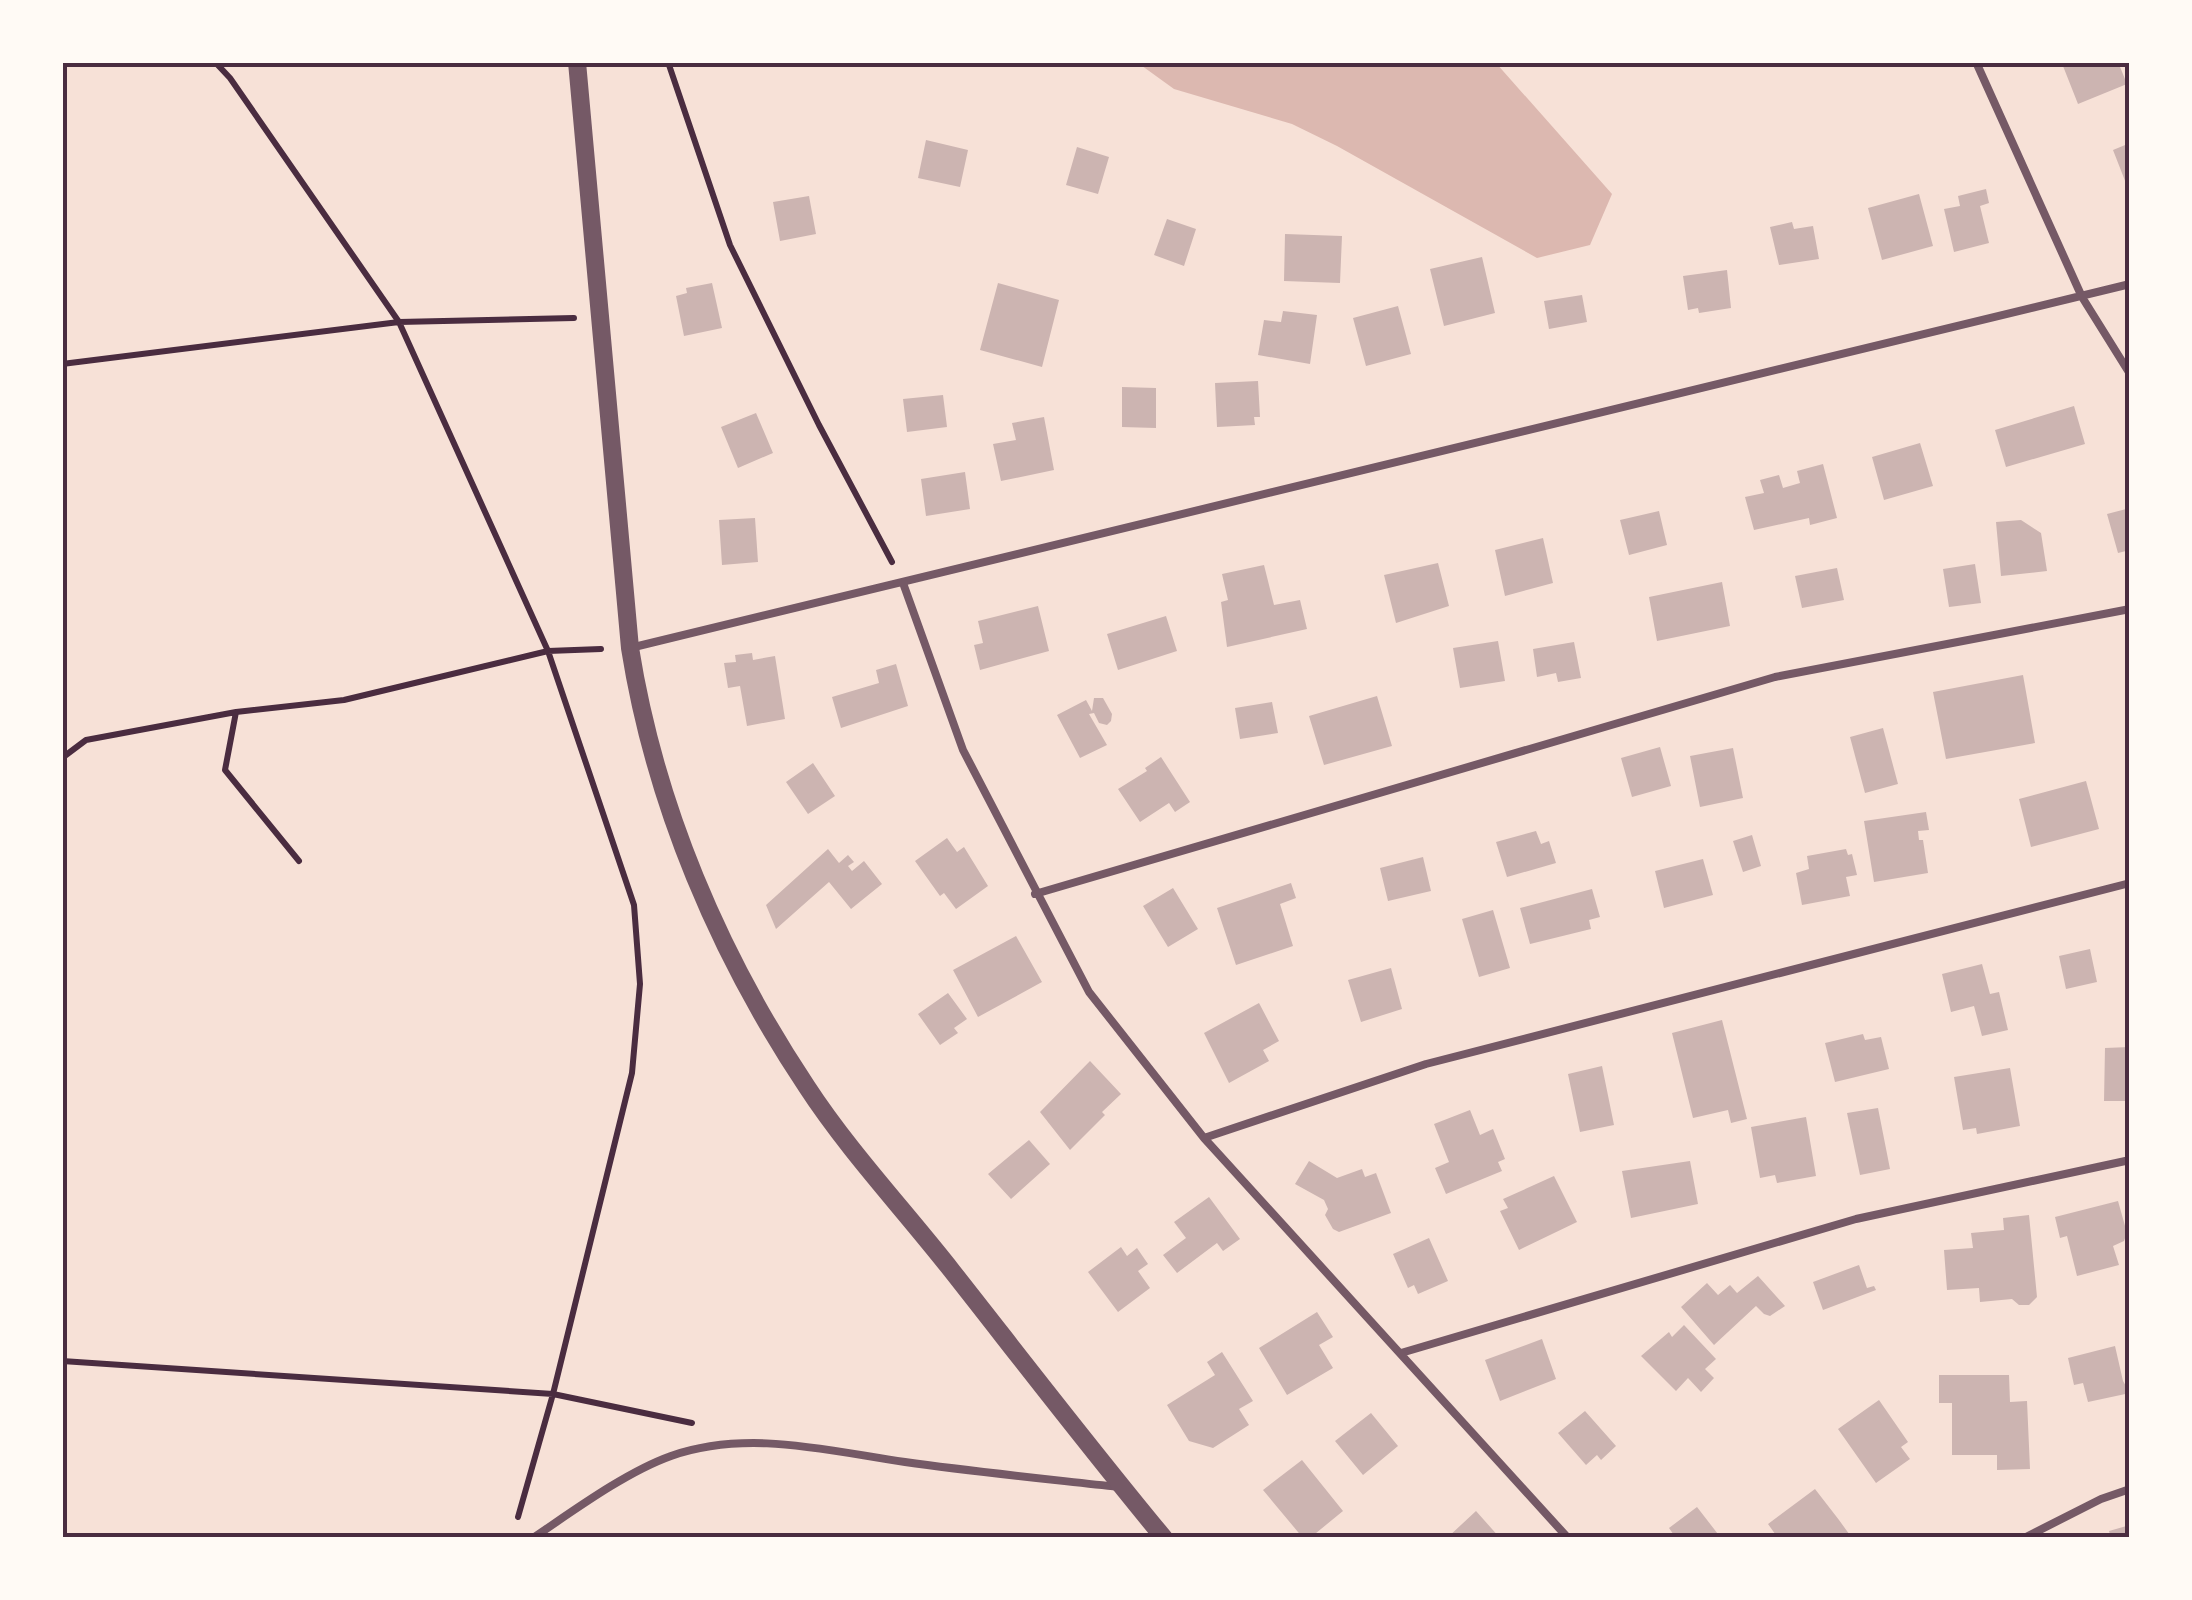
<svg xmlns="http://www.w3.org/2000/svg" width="2192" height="1600" viewBox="0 0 2192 1600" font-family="Signika,sans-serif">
<rect width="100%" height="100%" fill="#f7e1d7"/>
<path fill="#dcb8b0" d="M1138,63H1496L1612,194L1590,245L1537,258L1337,146L1292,124L1174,89Z"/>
<path fill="#ccb4b1" d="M2072,62H2118L2127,84L2078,104L2063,66Z
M926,140L968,150L960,187L918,178Z
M2130,143V191H2129L2113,150Z
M1077,147L1109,157L1098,194L1066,185Z
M1986,189L1989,203L1980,206L1989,243L1954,252L1944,209L1960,206L1958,196Z
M1919,194L1933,246L1882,260L1868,208Z
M809,196L816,234L780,241L773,202Z
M1167,219L1196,229L1184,266L1154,255Z
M1792,222L1794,229L1813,226L1819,259L1779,265L1770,227Z
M1285,234L1342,236L1340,283L1284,281Z
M1482,257L1495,313L1444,326L1430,269Z
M1727,270L1731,308L1699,313L1698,308L1688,310L1683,276Z
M712,283L722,328L684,336L676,296L687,293L686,288Z
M998,283L1059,300L1042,367L980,350Z
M1582,295L1587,322L1549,329L1544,301Z
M1398,306L1411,354L1366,366L1353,318Z
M1283,311L1317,315L1310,364L1258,355L1264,320L1281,322Z
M1258,381L1260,417H1254L1255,425L1217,427L1215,383Z
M1122,387L1156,388V428L1122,427Z
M943,395L947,427L907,432L903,399Z
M2074,406L2085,444L2006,467L1995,430Z
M756,413L773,453L738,468L721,427Z
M1044,417L1054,470L1001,481L993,444L1016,440L1012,423Z
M1920,443L1933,486L1884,500L1872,457Z
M1823,464L1837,518L1810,525L1809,518L1754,530L1745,497L1764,493L1760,480L1779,475L1783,488L1800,483L1797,471Z
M965,472L970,509L926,516L921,479Z
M2130,508V550L2118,553L2107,514Z
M1659,511L1667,545L1629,555L1620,520Z
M755,518L758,562L722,565L719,520Z
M2021,520L2041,533L2047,571L2001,576L1996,522Z
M1543,538L1553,583L1505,596L1495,550Z
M1438,563L1449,606L1396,623L1384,575Z
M1975,564L1981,603L1949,607L1943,569Z
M1264,565L1274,605L1300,600L1307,629L1227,647L1221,602L1228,600L1222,574Z
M1837,568L1844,600L1802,608L1795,576Z
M1722,582L1730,626L1657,641L1649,597Z
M1038,606L1049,651L980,670L974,645L983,643L978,621Z
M1166,616L1177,651L1118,670L1107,634Z
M1498,641L1505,681L1460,688L1453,648Z
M1574,642L1581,678L1558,682L1556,673L1537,677L1533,649Z
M752,653L753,660L775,656L785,719L747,726L740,686L728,688L724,663L736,662L735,655Z
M896,664L908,706L841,728L832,697L879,683L876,670Z
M2023,675L2035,743L1946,759L1933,692Z
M1377,696L1392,746L1324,765L1309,716Z
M1094,698H1103L1112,714L1111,721L1107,725L1099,723L1094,713L1089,714L1107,745L1080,758L1057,715L1086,700L1092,711Z
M1272,702L1278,733L1240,739L1235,708Z
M1883,728L1898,784L1865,793L1850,737Z
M1660,747L1671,786L1632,797L1621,758Z
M1733,748L1743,798L1700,807L1690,756Z
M1161,757L1190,802L1175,812L1169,803L1140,822L1118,789L1147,771L1145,768Z
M813,763L835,796L808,814L786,782Z
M2086,781L2099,829L2031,847L2019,799Z
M1926,812L1929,830L1918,831L1919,840H1923L1928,873L1874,882L1864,821Z
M1536,831L1541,844L1549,841L1556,863L1507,877L1496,842Z
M1752,835L1761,866L1743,872L1733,841Z
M947,838L957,852L964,847L988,886L956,909L944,893L940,896L915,861Z
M828,849L839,863L848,855L854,862L848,866L852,871L864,861L882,884L851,909L829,882L776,929L766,905Z
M1846,849L1848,855L1852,854L1857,875L1846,877L1850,896L1802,905L1796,873L1809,869L1807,856Z
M1423,857L1431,891L1388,901L1380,868Z
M1703,859L1713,895L1664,908L1655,871Z
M1291,883L1296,898L1280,904L1293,946L1236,965L1217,908Z
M1173,888L1198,929L1168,947L1143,906Z
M1592,889L1600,917L1589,920L1591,929L1530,944L1520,908Z
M1493,910L1510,968L1479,977L1462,919Z
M1016,936L1042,982L978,1017L953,970Z
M2090,949L2097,982L2066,989L2059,956Z
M1982,964L1990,994L1999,992L2008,1030L1982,1036L1974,1006L1951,1012L1942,974Z
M1391,968L1402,1009L1361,1022L1348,980Z
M948,993L967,1019L954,1028L958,1033L940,1045L918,1014Z
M1259,1003L1279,1041L1263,1050L1269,1061L1229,1083L1204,1033Z
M1722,1020L1747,1119L1731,1123L1728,1110L1693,1118L1672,1033Z
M1863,1034L1865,1040L1881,1037L1889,1069L1835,1082L1825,1043Z
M2130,1047V1101H2104L2105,1048Z
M1090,1061L1121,1094L1102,1112L1105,1115L1070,1150L1040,1112Z
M1602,1066L1614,1125L1580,1132L1568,1074Z
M2010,1068L2020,1126L1977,1134L1976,1128L1963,1130L1954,1077Z
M1878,1108L1890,1169L1860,1175L1847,1113Z
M1470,1110L1480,1135L1493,1129L1505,1159L1498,1162L1502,1171L1446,1194L1435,1168L1449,1162L1434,1124Z
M1806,1117L1816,1176L1777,1183L1775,1175L1760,1178L1751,1127Z
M1029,1140L1050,1164L1011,1199L988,1174Z
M1309,1161L1337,1178L1362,1169L1365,1177L1376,1173L1391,1213L1339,1232L1333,1229L1325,1215L1328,1209L1324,1200L1295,1184Z
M1690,1161L1698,1204L1631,1218L1622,1171Z
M1554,1176L1577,1222L1519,1250L1500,1211L1508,1208L1503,1199Z
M1209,1197L1240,1239L1223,1251L1217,1243L1177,1273L1163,1255L1186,1238L1174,1222Z
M2118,1201L2127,1233L2124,1241L2113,1246L2119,1265L2077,1276L2067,1236L2060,1238L2055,1217Z
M2029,1215L2037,1297L2029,1305H2019L2012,1299L1980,1302L1979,1288L1947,1290L1944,1250L1973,1248L1971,1233L2004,1230L2003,1218Z
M1429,1238L1448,1281L1418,1294L1414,1285L1408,1288L1393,1254Z
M1121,1247L1127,1256L1137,1248L1148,1264L1138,1271L1150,1288L1118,1312L1088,1272Z
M1859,1265L1867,1288L1874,1286L1876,1290L1823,1310L1813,1282Z
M1758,1276L1785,1306L1770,1316L1764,1314L1756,1306L1714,1345L1681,1307L1707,1283L1718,1295L1730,1285L1737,1293Z
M1317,1312L1333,1337L1319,1345L1333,1368L1287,1395L1259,1348Z
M1684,1325L1716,1359L1705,1369L1714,1378L1701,1392L1688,1378L1676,1391L1641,1356L1669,1332L1672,1337Z
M1542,1339L1556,1379L1500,1401L1485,1360Z
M2115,1346L2123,1381L2130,1393L2088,1402L2083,1383L2074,1385L2068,1358Z
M1222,1352L1253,1401L1239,1409L1249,1425L1213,1448L1189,1441L1167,1405L1215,1375L1207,1362Z
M1939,1375H2009L2010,1402L2027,1401L2030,1469L1997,1470V1455H1952V1403H1939Z
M1879,1400L1908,1442L1901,1447L1910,1459L1876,1483L1838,1429Z
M1585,1411L1616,1446L1601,1460L1597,1455L1586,1465L1558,1433Z
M1371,1413L1398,1446L1363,1475L1335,1441Z
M1302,1460L1343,1511L1310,1538H1303L1263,1490Z
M1815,1489L1839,1520L1852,1538H1778L1768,1524Z
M1697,1507L1721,1538H1676L1669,1528Z
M1476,1511L1500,1538H1447Z
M2130,1525V1538H2111L2109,1531Z"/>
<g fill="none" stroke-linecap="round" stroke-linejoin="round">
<path stroke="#4a2c40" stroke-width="6" d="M215,62L230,78L399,322L548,651L634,905L640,984L632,1073L553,1394L518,1517
M668,62L730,245L819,425L892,562
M62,364L399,322L574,318
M236,712L225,770L299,861
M62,758L86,740L236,712L344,700L548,651L601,649
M62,1361L553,1394L692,1423"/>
<path stroke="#755966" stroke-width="8" d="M1976,62L2082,297L2130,374
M903,583L963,750L1089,992L1204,1138L1568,1538
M630,648L2130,284
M1035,894L1775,677L2130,609
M1204,1138L1426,1064L2130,883
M1401,1353L1856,1219L2130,1160
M533,1538C573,1511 626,1472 671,1456C748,1429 828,1451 905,1462C976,1472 1047,1479 1118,1487
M2024,1538L2101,1499L2130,1489"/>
<path stroke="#755966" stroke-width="18" d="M577,62L630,648C655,805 719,955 807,1087C848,1150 905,1211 952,1271C1022,1360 1091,1450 1164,1538"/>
</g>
<rect width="2192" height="1600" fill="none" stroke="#fffaf5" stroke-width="130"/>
<rect x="65" y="65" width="2062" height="1470" fill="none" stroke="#4a2c40" stroke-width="4"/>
</svg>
